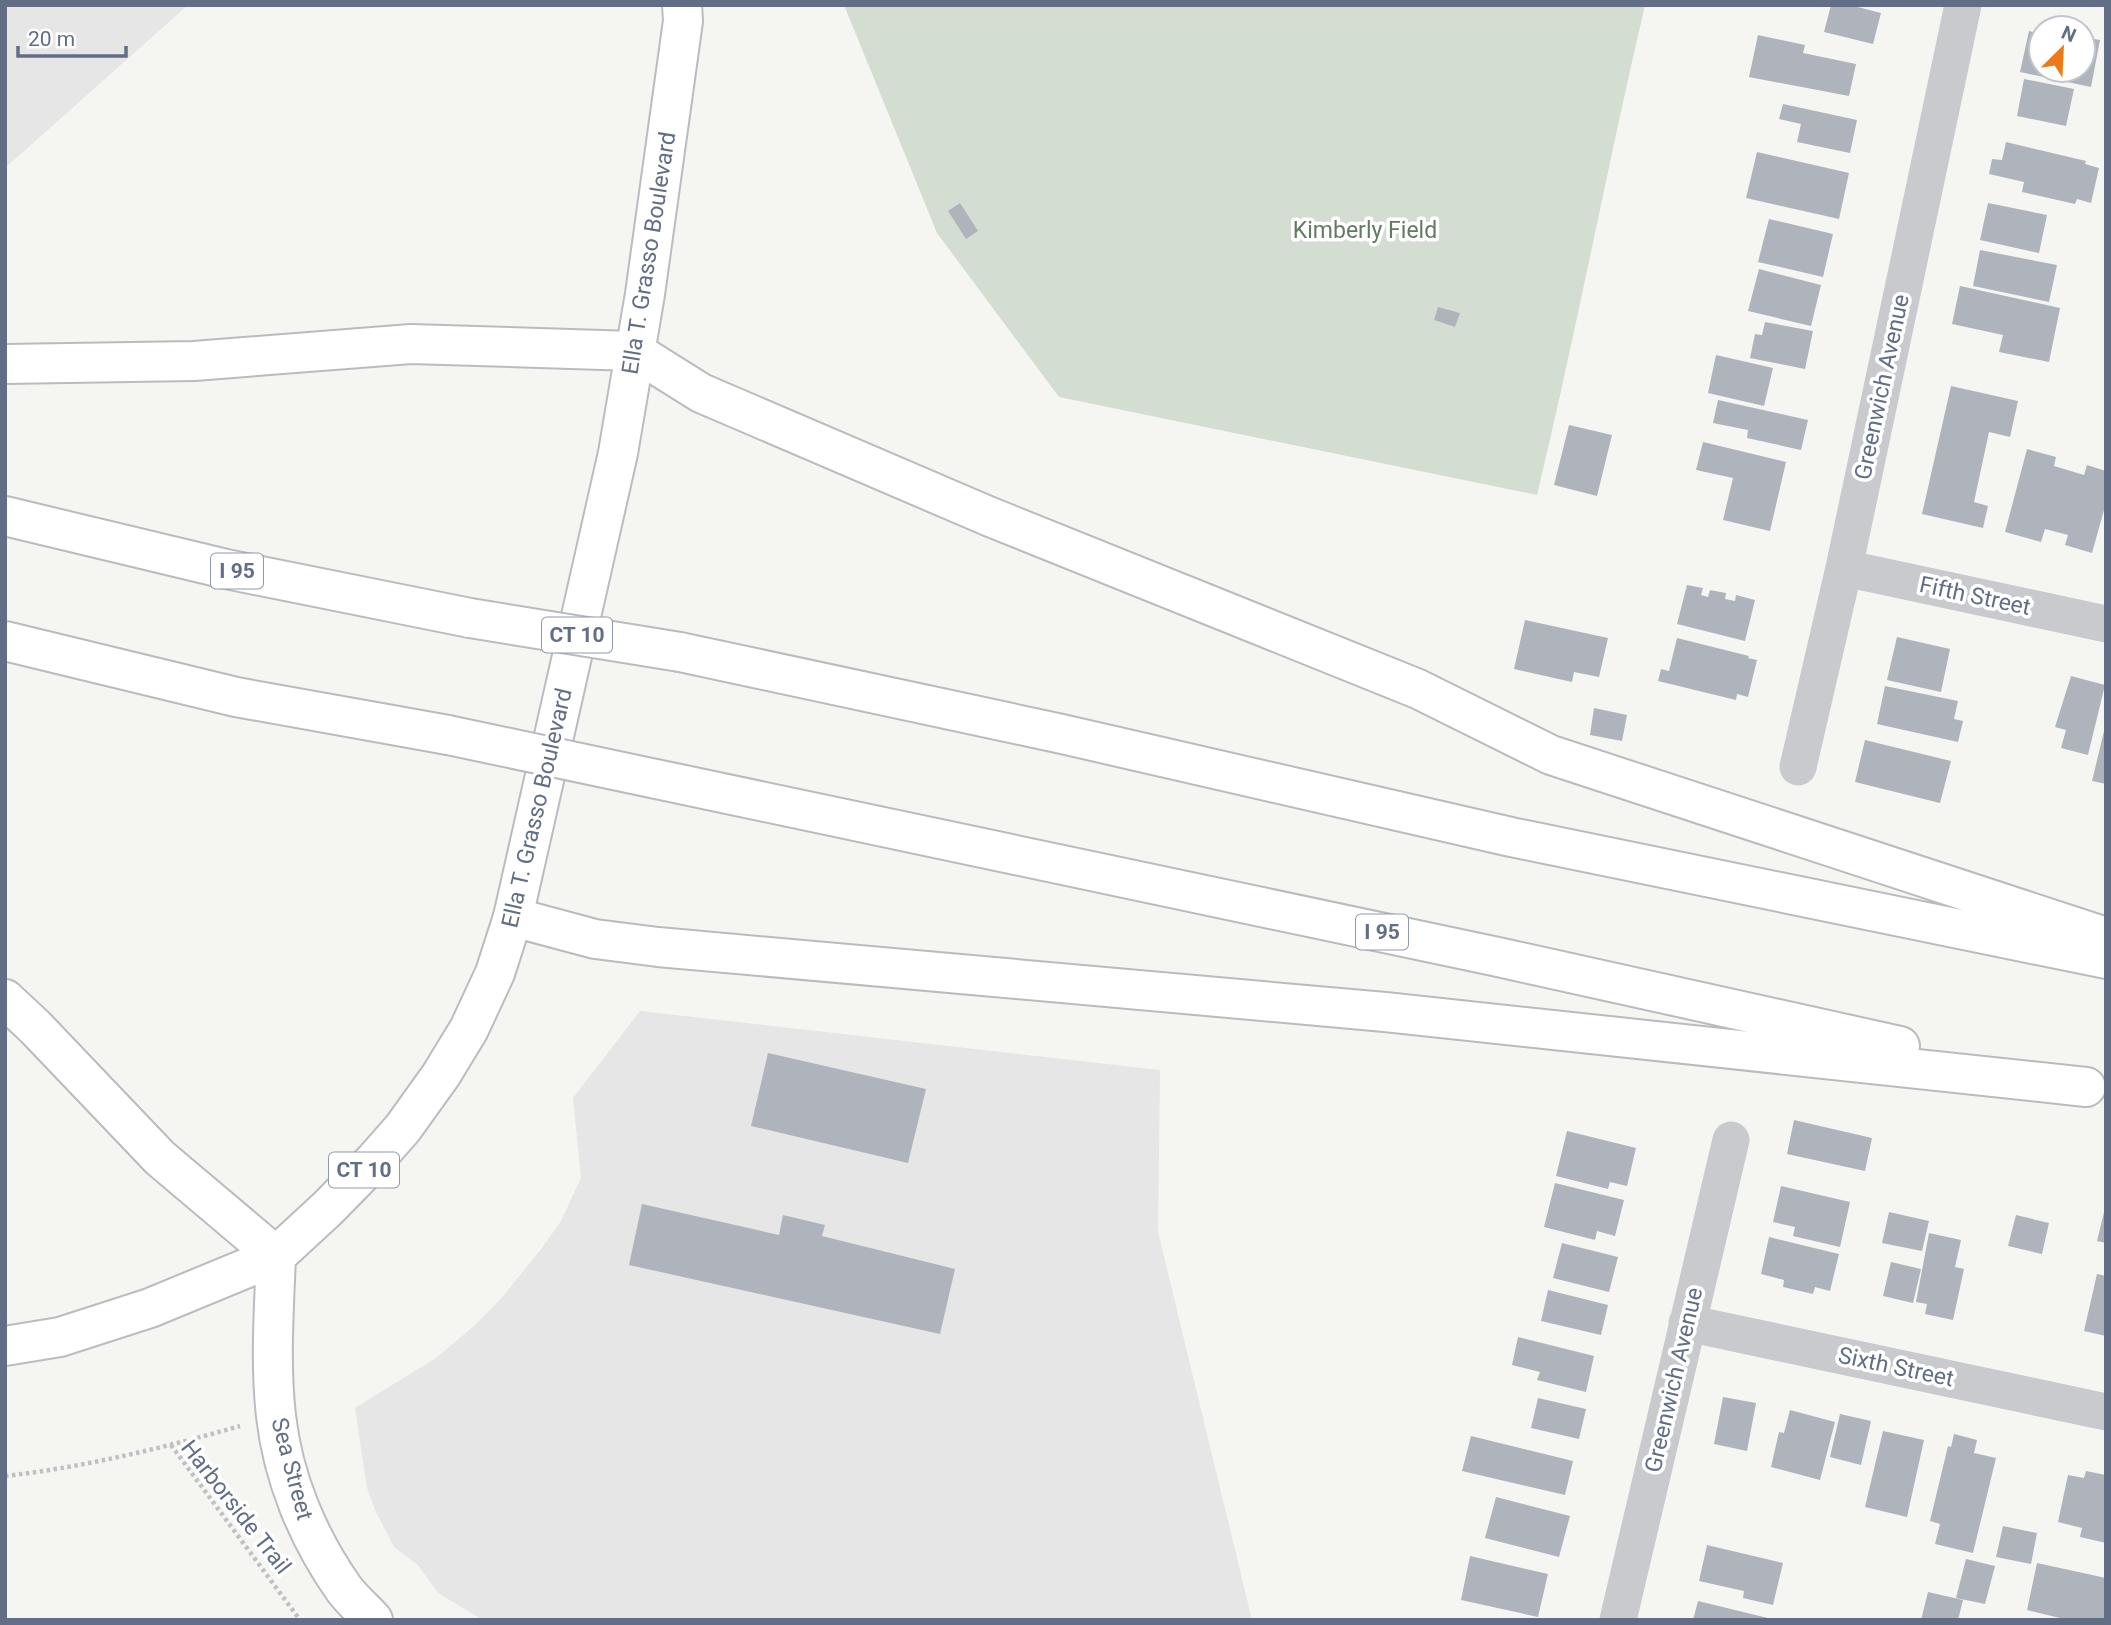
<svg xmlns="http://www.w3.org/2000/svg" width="2111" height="1625" viewBox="0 0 2111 1625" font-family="Roboto,sans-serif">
<rect width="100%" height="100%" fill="#f5f6f1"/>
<path fill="#e5e6e5" d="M5,5H188L5,168Z
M640,1011L1160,1070L1158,1232L1252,1620H483L438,1593L418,1565L394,1547L376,1512L367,1488L355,1408L436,1358L474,1326L499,1301L542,1248L561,1221L581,1178L573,1098Z"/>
<path fill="#d4ddd2" d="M844,5H1645C1607,168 1576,333 1537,495L1059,397L937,233Z"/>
<path fill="#afb4bc" d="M1831,5H1850L1881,13L1873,44L1824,32Z
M2029,31L2041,34V70H2083V37L2100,40L2091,87L2020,72Z
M1758,35L1805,45L1803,53L1856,64L1849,96L1749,77Z
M2024,79L2074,89L2066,126L2017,116Z
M1783,104L1857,120L1850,153L1797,142L1801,124L1779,119Z
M2006,142L2086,161L2085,164L2099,168L2091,203L2077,199L2075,204L2022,192L2024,182L1989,174L1992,159L2002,160Z
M1757,152L1849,173L1839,219L1746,198Z
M960,203L978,231L966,239L948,211Z
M1988,203L2047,215L2039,253L1980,240Z
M1769,219L1833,234L1823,277L1758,262Z
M1980,250L2057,265L2049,302L1973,286Z
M1759,269L1821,285L1811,326L1748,311Z
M1960,286L2060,308L2049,362L1999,352L2003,335L1952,324Z
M1438,307L1460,313L1455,327L1434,320Z
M1765,322L1813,331L1805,369L1750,358L1755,334L1762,335Z
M1716,355L1773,368L1764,406L1708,393Z
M1951,386L2018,401L2010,437L1989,432L1974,502L1988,506L1983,528L1922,514Z
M1718,400L1808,420L1801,450L1747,438L1748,430L1713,423Z
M1569,425L1612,435L1597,496L1554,485Z
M1703,442L1786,462L1770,531L1723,520L1733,478L1696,470Z
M2027,449L2056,457L2054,466L2084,475L2087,465L2106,471V503L2092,553L2065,545L2068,535L2045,529L2041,542L2005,532Z
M1687,585L1703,588L1701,595L1708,597L1710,590L1726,593L1725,599L1735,601L1736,595L1755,600L1745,641L1677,624Z
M1525,620L1608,638L1599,677L1574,672L1572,682L1514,669Z
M1897,637L1950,649L1941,692L1887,680Z
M1677,638L1749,656L1748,658L1757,660L1748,697L1737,694L1736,700L1658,681L1661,669L1669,671Z
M2071,676L2105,685L2088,755L2061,748L2066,730L2055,727Z
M1885,686L1958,701L1954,719L1963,721L1958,742L1877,724Z
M1594,708L1627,715L1622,741L1590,735Z
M2105,727H2106V784L2092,781Z
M1865,740L1951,761L1940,803L1855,782Z
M768,1053L926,1089L908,1163L751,1126Z
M1794,1120L1872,1138L1865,1171L1787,1154Z
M1567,1131L1636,1148L1627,1186L1610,1182L1608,1189L1556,1176Z
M1555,1183L1624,1200L1615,1236L1597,1231L1595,1240L1544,1227Z
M1781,1186L1850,1202L1840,1247L1793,1236L1795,1227L1773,1222Z
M642,1204L779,1235L783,1215L825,1225L822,1236L955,1269L940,1334L629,1265Z
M2105,1208H2106V1243L2097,1241Z
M1889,1212L1929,1221L1922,1251L1882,1243Z
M2016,1215L2049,1223L2042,1254L2008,1246Z
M1929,1233L1961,1240L1955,1267L1964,1269L1953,1320L1925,1314L1927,1304L1916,1302Z
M1769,1237L1839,1254L1830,1291L1815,1287L1813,1294L1783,1287L1784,1280L1761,1274Z
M1562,1243L1618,1257L1609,1292L1553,1278Z
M1891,1262L1921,1269L1913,1303L1883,1296Z
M2097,1274L2106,1276V1336L2084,1331Z
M1548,1290L1608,1305L1601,1335L1541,1321Z
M1518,1337L1594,1356L1586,1392L1537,1380L1540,1372L1512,1365Z
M1723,1397L1756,1403L1747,1451L1714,1444Z
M1538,1398L1586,1409L1579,1439L1531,1428Z
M1790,1410L1835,1422L1820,1480L1771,1467L1779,1432L1784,1433Z
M1840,1414L1871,1421L1861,1465L1830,1457Z
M1883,1431L1924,1440L1907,1517L1865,1507Z
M1954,1434L1977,1440L1974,1453L1996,1458L1973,1553L1935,1544L1940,1524L1930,1521L1948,1446L1951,1447Z
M1471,1436L1573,1461L1565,1495L1462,1471Z
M2086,1471L2106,1475V1543L2080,1537L2082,1528L2058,1522L2068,1475L2084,1478Z
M1496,1497L1570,1516L1559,1557L1485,1538Z
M2003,1526L2037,1533L2031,1564L1996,1557Z
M1707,1545L1783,1563L1773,1605L1743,1598L1744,1591L1699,1581Z
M1470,1556L1548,1574L1538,1617L1461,1600Z
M1966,1559L1995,1566L1985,1604L1956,1598Z
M2037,1563L2106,1578V1620H2068L2027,1610Z
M1928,1592L1963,1600L1958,1620H1921Z
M1698,1601L1772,1619V1620H1693Z"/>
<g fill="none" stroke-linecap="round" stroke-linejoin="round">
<defs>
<path id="major" d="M276,1256C274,1309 270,1363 276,1416C283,1478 308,1538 344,1589C352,1600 364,1610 373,1620
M5,1346L60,1337L150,1308L276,1256L328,1208L374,1161L403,1128L441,1075L469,1029L495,973L513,917L618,453L645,294L683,21L682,5"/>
<path id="highway" d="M5,364L194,361L411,344L634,351L701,393L988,516L1418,689L1551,755L2106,937
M5,516L226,569L470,618
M5,641L236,697L448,735
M680,652L1062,734L1511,837L2106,959
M656,779L1498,957L1900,1046
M513,917L595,939L658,947L1385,1012L2086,1087
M5,999L35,1027L160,1158L276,1256"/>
</defs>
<use href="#major" stroke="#babcc1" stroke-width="42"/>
<use href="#highway" stroke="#b9bbbf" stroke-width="42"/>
<path stroke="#bec0c3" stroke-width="4.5" stroke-dasharray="3.5 3.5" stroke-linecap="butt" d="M171,1445L300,1620
M5,1476C85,1467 163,1448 240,1426"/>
<path stroke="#c8cace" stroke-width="37" d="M1844,568L2106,624
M1798,767L1844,568L1963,5
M1687,1323L2106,1412
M1618,1620L1731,1140"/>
<use href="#major" stroke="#fff" stroke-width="38"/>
<use href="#highway" stroke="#fff" stroke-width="38"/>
<defs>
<path id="highway-bridge" d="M470,618L680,652
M448,735L656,779"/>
</defs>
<use href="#highway-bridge" stroke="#b9bbbf" stroke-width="42" stroke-linecap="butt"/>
<use href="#highway-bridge" stroke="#fff" stroke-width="38"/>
</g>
<g text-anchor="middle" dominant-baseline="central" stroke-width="7" stroke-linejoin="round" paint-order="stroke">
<g fill="#fff" stroke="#919aaa" stroke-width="2">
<rect x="211" y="553.5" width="52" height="35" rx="5"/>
<rect x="542" y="617.5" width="70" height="35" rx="5"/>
<rect x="1356" y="914.5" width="52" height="35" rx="5"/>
<rect x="329" y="1152.5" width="70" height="35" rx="5"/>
</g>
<g font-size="21" font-weight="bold" fill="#626e85">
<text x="237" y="571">I 95</text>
<text x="577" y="635">CT 10</text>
<text x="1382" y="932">I 95</text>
<text x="364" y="1170">CT 10</text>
</g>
<g font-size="23" fill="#627b62" stroke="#fff">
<text x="1365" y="230">Kimberly Field</text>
</g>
<g font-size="23" fill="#626e85" stroke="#fff">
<text transform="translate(649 253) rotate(-81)">Ella T. Grasso Boulevard</text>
<text transform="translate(1882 387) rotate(-78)">Greenwich Avenue</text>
<text transform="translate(1975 596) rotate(12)">Fifth Street</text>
<text transform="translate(537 808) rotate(-77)">Ella T. Grasso Boulevard</text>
<text transform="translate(1896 1367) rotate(12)">Sixth Street</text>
<text transform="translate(1674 1380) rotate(-77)">Greenwich Avenue</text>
<text transform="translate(292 1469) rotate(75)">Sea Street</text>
<text transform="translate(236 1507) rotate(52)">Harborside Trail</text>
</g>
</g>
<rect width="2111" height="1625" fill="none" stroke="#626e85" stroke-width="14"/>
<g transform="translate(2062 49) rotate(24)"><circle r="33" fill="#ffffff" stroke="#c0c5ce" stroke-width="2"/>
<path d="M0-5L12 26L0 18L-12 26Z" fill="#ee7919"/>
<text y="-10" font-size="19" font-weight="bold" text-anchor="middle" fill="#626e85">N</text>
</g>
<path d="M18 46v10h108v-10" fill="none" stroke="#626e85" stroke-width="3.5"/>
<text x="28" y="46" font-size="21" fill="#626e85" stroke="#ffffff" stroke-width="5" paint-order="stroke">20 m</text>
</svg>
